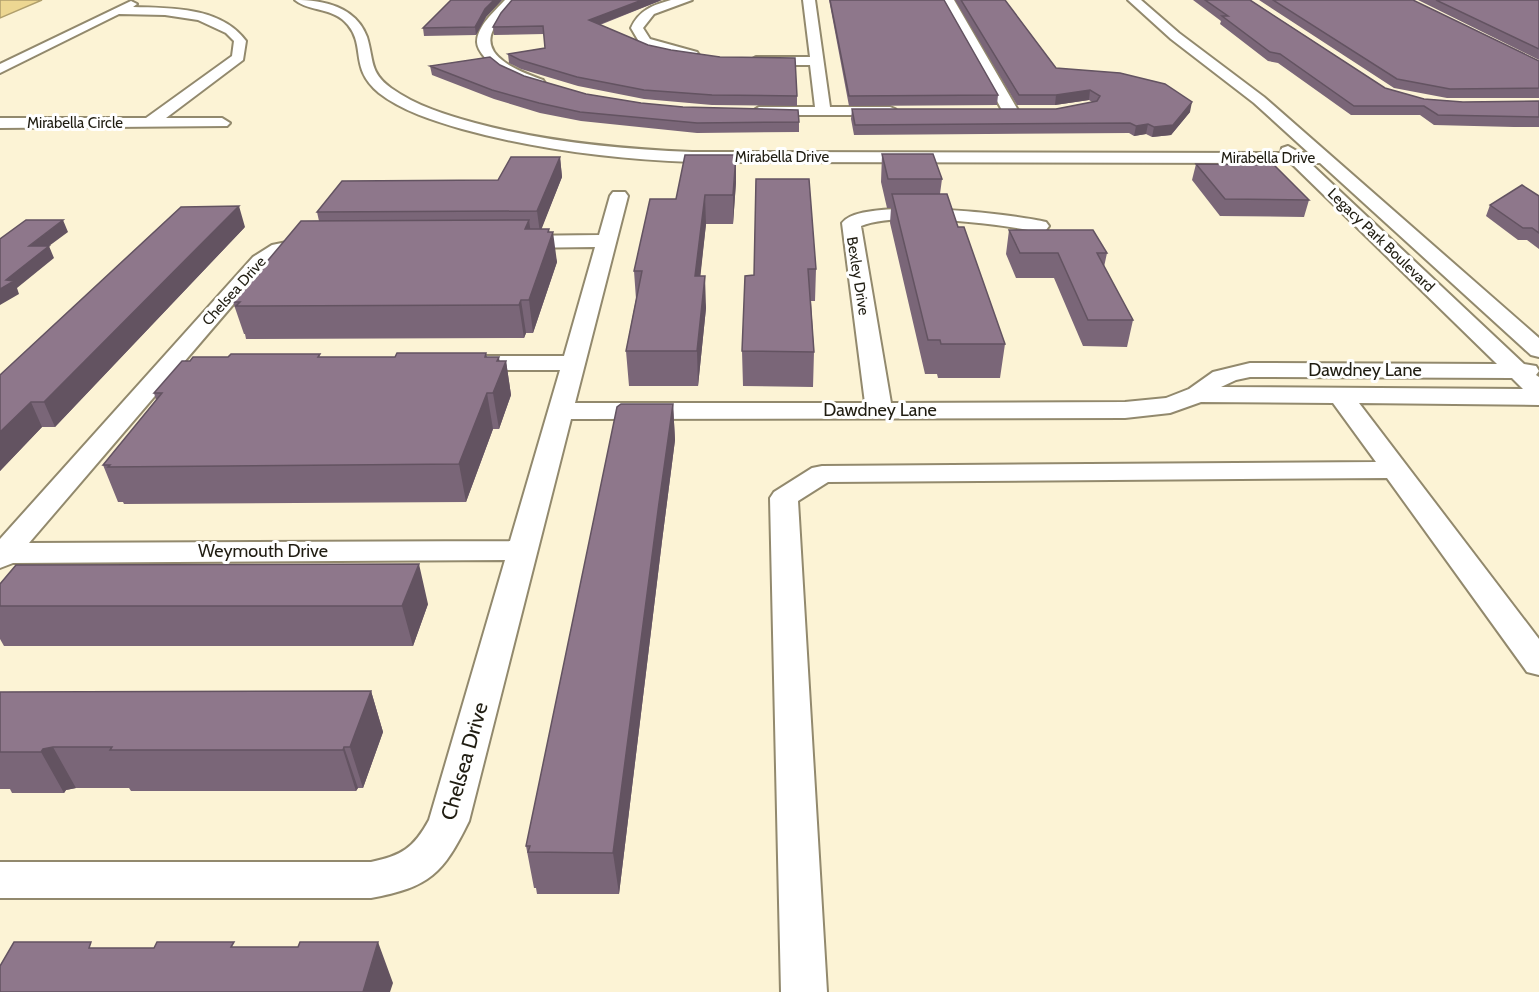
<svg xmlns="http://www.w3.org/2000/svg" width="1539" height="992" viewBox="0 0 1539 992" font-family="Cabin,sans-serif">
<rect width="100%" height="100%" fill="#fcf3d5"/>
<path fill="#edd792" stroke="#b09f6c" stroke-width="1.5" d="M0,0H42L0,18Z"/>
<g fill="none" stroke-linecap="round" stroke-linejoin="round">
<defs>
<path id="minor" d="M295,0C324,0 356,7 367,37C374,60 369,72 391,88C416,106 447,115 475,123C546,142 618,149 692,152L1281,153L1282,148L1288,146L1300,153H1309L1254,103L1171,39L1128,0H1141L1179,33L1264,97L1539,338V357L1531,355L1320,163H1310L1524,364L1536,366L1539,371L1536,375L1539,377V405L1359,403L1539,639V675L1527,672L1387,478L828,482L798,501L827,992H781L770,498L774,492L812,468L822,466L1376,462L1333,403L1201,402L1170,413L1125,418L571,419L469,821C443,874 430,887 371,898H0V862H371C401,856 414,848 429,820L505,560L13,563L0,568V539L253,257L272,245L316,236L323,238L326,242L323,246L286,253L267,265L29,543L510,541L560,370H467L459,368L455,363L459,358L467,356H564L595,247L515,248L508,246L505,242L508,238L515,236L599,235L610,196L613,192H625L628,196L575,403H865L842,223C860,196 1014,214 1046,222L1049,226L1046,230L1039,232C998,224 898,211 861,226L891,403L1125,402L1166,398L1189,389L1213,372L1250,363L1497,364L1291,163L692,162C614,159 538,150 462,129C434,121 402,111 379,93C349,68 366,47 348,25C334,7 309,12 295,0ZM1250,377L1512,378L1523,389L1221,387L1236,380Z
M505,0H517C509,10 498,18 493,30C479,58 524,73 543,80L545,83L543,86C525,90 478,62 477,42C477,26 495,11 505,0Z
M671,0H692L654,14L643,28L650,39L697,52L699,55L697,58L692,59L641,45L631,28C639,10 653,5 671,0Z
M803,0H815L830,107H890L895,109L898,112L895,115H754L751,112L759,107H815L810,65H756L749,61L756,57H810Z
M942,0H954L1019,112L1016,115L1011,117L1003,112Z
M131,1L137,4L133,7C172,8 221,7 246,41L243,60L166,118H222L230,123L227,126L0,128V118H146L232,56L234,41L226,33L198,20L165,15L119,14L0,73V64Z"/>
</defs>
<use href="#minor" stroke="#92896d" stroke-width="4"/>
<use href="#minor" fill="#fff" fill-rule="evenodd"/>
</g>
<path fill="#7a6678" d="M451,0H502L486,17L476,35L424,36L423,28Z
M662,0L600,25L648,45L797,96V106L712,105L644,99L578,86L521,69L509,63L508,54L545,48L544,34L494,35L493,27Z
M829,0H944L998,95L997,105L849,106Z
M955,0H1005L1056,68L1190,112L1171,135L1152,137L1146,134L1134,136L1129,133L854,135L851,119L852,109H1056L1092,102L1089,100L1055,105H1017Z
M1193,0H1250L1385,88L1424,99L1463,102L1539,101V127H1514L1434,125L1420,115H1351L1278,63L1268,61L1220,24L1221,21Z
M1259,0H1413L1539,61V98H1447L1394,88Z
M1418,0H1539V60Z
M500,65L524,76L586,94L641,103L799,122V132L697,133L581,121L540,113L494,99L432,75L430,66Z
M882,154L942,179L940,194L958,227L1005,344L1000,378H938L937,374H925L890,223L891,208H887L881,182Z
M560,157L562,177L541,229L549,232L557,262L533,333H526L524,338L246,339L245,334H244L233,302L319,221L317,212L498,180Z
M1196,164L1309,200L1304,217L1220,216L1192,180Z
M756,179L816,269L815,301H811L814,352L813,387L743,386L742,351L754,275Z
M736,182L733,224H706L700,276L706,308L698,386H629L626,351L636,299L634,271L676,199Z
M1539,196V249L1527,240H1518L1486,216L1490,205Z
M245,227L55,427H42L0,471V375Z
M1009,230L1107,253L1104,267L1133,320L1127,347L1083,346L1054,278H1016L1006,254Z
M486,353L487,357H499V361H506L511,395L499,429H493L466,502L124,504L123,502H118L103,465L156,400L154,393L321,357H395Z
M673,404L675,440L662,541L619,894H537L536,888H534L526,846Z
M0,584L428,604L413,646H4L0,639Z
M371,691L383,732L363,788H358L356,791H131L129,788H76L66,790L64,793H12L10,789H0V692Z"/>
<path fill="#635361" d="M494,0H502L486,17L476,35L475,27L485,9Z
M642,0H662L590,28L589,20Z
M1090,90L1089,100L1055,105L1056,95Z
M1192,102L1190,112L1171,135L1152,137L1154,127Z
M1148,124L1146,134L1134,136L1136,126Z
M736,155V182L733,224V195Z
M560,157L562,177L540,233L537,211Z
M705,195L706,224L697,308L695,276Z
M239,206L245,227L55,427L44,402Z
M63,220L68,232L49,246L54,258L17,288L19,294L0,305V289L29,246Z
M529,220L533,249L525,229Z
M549,229L550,241L553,232L557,262L533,333L529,300Z
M705,276L706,308L698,386L697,351Z
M521,300L526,333L524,338L519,305Z
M499,357L501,372L506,361L511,395L499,429L493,393L497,361Z
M487,393L493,429L466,502L459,464Z
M31,402L42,427L0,471V432Z
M673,404L675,440L662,541L619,894L613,853L659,503Z
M419,564L428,604L413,646L402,606Z
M371,691L383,732L363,788L350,747Z
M53,747L76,788L66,790L64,793L41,752L43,749Z
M344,747L358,788L356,791L343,750Z
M378,942L393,983L390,992H363Z"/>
<path fill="#8e778b" stroke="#635361" stroke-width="1.5" d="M451,0H494L485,9L475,27L423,28Z
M512,0H642L589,20L648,45L671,50L720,57L795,58L797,96L712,95L644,90L577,77L520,60L508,54L545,48L543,26L493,27L501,13Z
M830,0H944L998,95L849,96Z
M961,0H1005L1056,68L1120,73L1165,84L1192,102L1173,125L1154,127L1148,124L1136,126L1130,123L855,125L852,109H1056L1097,101L1100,96L1090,90L1056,95H1019Z
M1205,0H1250L1385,88L1424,99L1463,102L1539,101V117L1438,115L1424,106H1354L1280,54L1270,52L1222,16H1228Z
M1273,0H1413L1539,61V88L1450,89L1397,79Z
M1436,0H1539V49Z
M490,57L500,65L524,76L586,94L641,103L683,107L798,110L799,122L697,123L580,112L539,103L492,90L430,66Z
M882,154H933L942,179H888Z
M685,155H736L733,195H705L695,276H705L697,351H626L642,271H634L650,199H676Z
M511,157H560L537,211L317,212L342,181L498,180Z
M1196,164L1274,165L1309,200L1225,199Z
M756,179H809L816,269H808L814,352L742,351L745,276L754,275Z
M1522,185L1539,196V233L1532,228H1523L1490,205Z
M892,194H947L958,227H964L1005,344H941L940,340H928Z
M239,206L44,402H31L0,432V375L181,207Z
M26,220H63L29,246H49L6,280L14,281L0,289V239Z
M529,220L525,229H549L548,232H553L529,300H521L519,305L236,306L240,302H233L301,221Z
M1009,230H1093L1107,253H1097L1133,320H1088L1058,253H1020Z
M397,353H486L485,357H499L497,361H506L493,393H487L459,464L108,467L110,465H103L162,393H154L182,361H190L193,357H228L231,354H320L318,357H395Z
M621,404H673L659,503L613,853L528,852L530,846H526L617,407Z
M419,564L402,606H0V584L16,565Z
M371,691L350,747H344L343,750H110L112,747H53L43,749L41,752H0V692Z
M14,942H91L89,948H154L157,942H234L231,947H298L300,942H378L363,992H0V966Z"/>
<g text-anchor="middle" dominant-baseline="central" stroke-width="6" stroke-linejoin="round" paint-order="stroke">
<g font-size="15" fill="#201d12" stroke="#fff">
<text x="75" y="123">Mirabella Circle</text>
<text x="782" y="157">Mirabella Drive</text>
<text x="1268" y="158">Mirabella Drive</text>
<text transform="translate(1381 240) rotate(44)">Legacy Park Boulevard</text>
<text transform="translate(858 276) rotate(81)">Bexley Drive</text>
<text transform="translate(234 291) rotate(-48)">Chelsea Drive</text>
</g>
<g font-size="18" fill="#201d12" stroke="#fff">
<text x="1365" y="370">Dawdney Lane</text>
<text x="880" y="410">Dawdney Lane</text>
<text x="263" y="551">Weymouth Drive</text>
</g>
<g font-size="21" fill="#201d12" stroke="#fff">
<text transform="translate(464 761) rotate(-74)">Chelsea Drive</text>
</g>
</g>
</svg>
